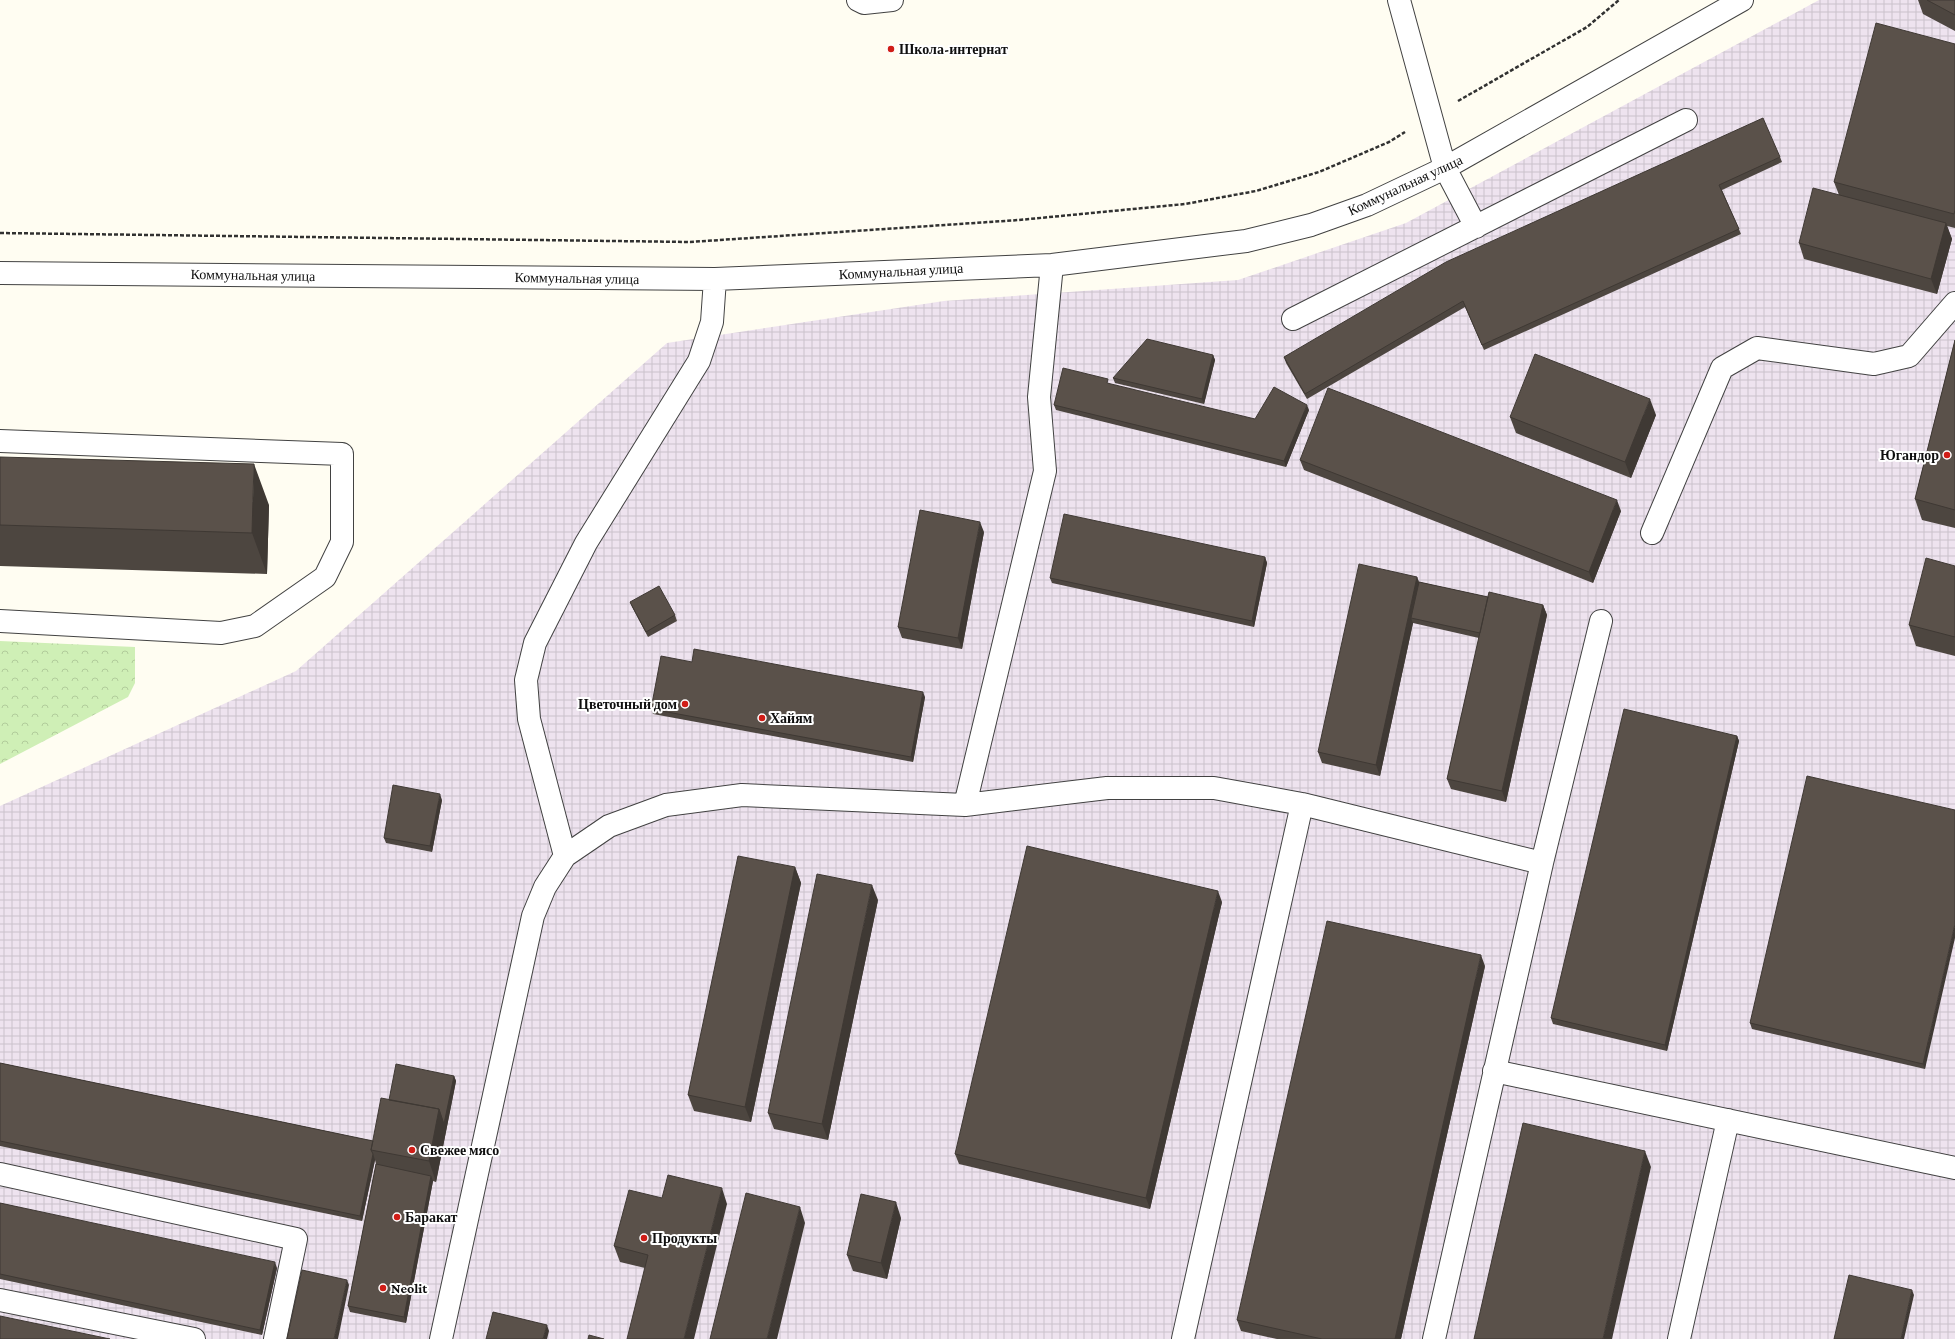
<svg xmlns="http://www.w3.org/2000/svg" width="1955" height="1339" viewBox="0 0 1955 1339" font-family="'Crimson Pro',serif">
<defs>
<pattern id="industrial-grid" width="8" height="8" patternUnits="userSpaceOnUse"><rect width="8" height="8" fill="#eee3ef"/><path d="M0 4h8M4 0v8" fill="none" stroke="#cbc2cc"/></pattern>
<pattern id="park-crowns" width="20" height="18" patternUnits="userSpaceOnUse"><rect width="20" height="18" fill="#cfefb6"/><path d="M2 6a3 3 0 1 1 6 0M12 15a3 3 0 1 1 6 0" fill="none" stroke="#b1cc9b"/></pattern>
</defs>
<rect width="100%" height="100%" fill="#fffdf2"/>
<path fill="url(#industrial-grid)" d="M1819,0H1955V1339H0V806L296,671L667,343L944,301L1238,280L1406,223Z"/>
<path fill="url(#park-crowns)" d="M0,641L135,647V683L128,697L0,764Z"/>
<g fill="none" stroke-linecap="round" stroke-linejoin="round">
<defs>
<path id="minor" d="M858,0L864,3L892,0
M1399,0L1445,168L1476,227
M0,273L715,279L1052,265L1246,241L1311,225L1367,205L1445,168L1742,0
M1293,319L1686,120
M0,441L342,454V542L325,577L255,626L221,633L0,621
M1652,533L1722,368L1757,348L1874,364L1909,356L1955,303
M1302,804L1542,863L1601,621
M965,805L1045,471L1039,397L1052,265
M565,856L529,719L526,680L535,643L586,543L699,361L712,322L715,279
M1494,1071L1955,1168
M0,1174L296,1239L275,1339
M0,1300L194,1339
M441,1339L533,916L545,887L565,856L609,826L666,805L742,795L965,805L1107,788H1214L1302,804L1183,1339
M1434,1339L1542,863
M1679,1339L1728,1120"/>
</defs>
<use href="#minor" stroke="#424242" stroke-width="24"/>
<path stroke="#313131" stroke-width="2.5" stroke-dasharray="4 2" stroke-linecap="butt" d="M1458,101L1587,27L1619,0
M0,233L690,242L1019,220L1185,204L1256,191L1319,172L1389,142L1405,132"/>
<use href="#minor" stroke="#fff" stroke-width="22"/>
</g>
<path fill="#4d4640" d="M1918,0H1955V31L1923,14Z
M1955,44V228L1947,226L1952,239L1937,294L1804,259L1799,243L1839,195L1834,182Z
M1780,157L1782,162L1722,190L1741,234L1484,350L1465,307L1307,399L1286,363L1284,357Z
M1955,340V528L1922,520L1915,499Z
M1213,355L1215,360L1204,404L1115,383L1113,378Z
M1054,405L1255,419L1309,410L1286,467L1056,410Z
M1656,415L1631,478L1516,433L1510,417Z
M0,457L269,505L267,574L0,566Z
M1300,460L1621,511L1593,583L1304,470Z
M984,532L962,649L902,638L898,627Z
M1265,557L1267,563L1254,627L1052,583L1050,578Z
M1955,566V656L1916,646L1909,625Z
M1417,577L1419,582L1488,597L1543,605L1547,615L1506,802L1451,789L1447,779L1479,638L1413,623L1380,776L1322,763L1318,752Z
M630,602L675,615L677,621L648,637L632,607Z
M692,662L925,697L913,762L653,714L651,709Z
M1737,736L1739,741L1667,1051L1553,1024L1551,1018Z
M442,800L432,852L386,843L384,838Z
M1955,810L1925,1069L1752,1029L1750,1023Z
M795,867L801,883L751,1122L694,1111L688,1095Z
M878,900L828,1140L774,1129L768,1113Z
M1222,902L1150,1209L959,1164L955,1154Z
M1485,966L1401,1339H1277L1241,1331L1237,1320Z
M0,1063L373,1141L389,1100L454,1076L456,1081L436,1182L433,1181L406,1323L350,1312L348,1306L376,1164L375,1160L362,1221L0,1146Z
M662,1198L727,1204L645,1268L620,1262L614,1246Z
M0,1203L277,1268L262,1335L0,1279Z
M901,1218L887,1279L853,1271L847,1255Z"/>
<path fill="#3f3934" d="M1946,223L1952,239L1937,294L1931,279Z
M1213,355L1215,360L1204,404L1202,399Z
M1650,399L1656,415L1631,478L1625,462Z
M1307,405L1309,410L1286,467L1284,461Z
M254,464L269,505L267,574L252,533Z
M1617,500L1621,511L1593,583L1589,572Z
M980,522L984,532L962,649L958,638Z
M1265,557L1267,563L1254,627L1252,621Z
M1417,577L1421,588L1411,618L1413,623L1380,776L1376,765Z
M1543,605L1547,615L1506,802L1502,791Z
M923,692L925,697L913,762L911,757Z
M1737,736L1739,741L1667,1051L1665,1045Z
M440,794L442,800L432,852L430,846Z
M795,867L801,883L751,1122L745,1107Z
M872,885L878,900L828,1140L822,1124Z
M1218,891L1222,902L1150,1209L1146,1198Z
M1955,924V938L1925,1069L1923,1064Z
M1481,955L1485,966L1401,1339H1395Z
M454,1076L456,1081L436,1182L429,1161L439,1109Z
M1645,1151L1651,1167L1612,1339H1603Z
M373,1154L375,1160L362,1221L360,1216Z
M431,1176L433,1181L406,1323L404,1317Z
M722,1188L727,1204L694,1339H684Z
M896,1202L901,1218L887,1279L881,1263Z
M800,1207L805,1223L777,1339H767Z
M275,1262L277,1268L262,1335L260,1330Z
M347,1280L349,1285L338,1339H334Z
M1912,1290L1914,1295L1904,1339H1901Z
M547,1325L549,1331L547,1339H543Z"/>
<path fill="#5a514a" stroke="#3f3934" d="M1927,0H1955V15Z
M1876,23L1955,44V210L1954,214L1834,182Z
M1763,118L1780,157L1719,185L1739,229L1482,345L1463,301L1305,394L1284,357L1446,262Z
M1813,188L1946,223L1931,279L1799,243Z
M1147,339L1213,355L1202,399L1113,378Z
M1955,340V510L1915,499Z
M1535,354L1650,399L1625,462L1510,417Z
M1063,368L1108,379L1107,383L1255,419L1274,387L1307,405L1284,461L1054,405Z
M1328,388L1617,500L1589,572L1300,460Z
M0,457L254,464L252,533L0,525Z
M920,510L980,522L958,638L898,627Z
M1064,514L1265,557L1252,621L1050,578Z
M1926,558L1955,566V637L1909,625Z
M1359,564L1417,577L1376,765L1318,752Z
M1419,582L1488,597L1480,633L1411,618Z
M659,586L675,615L646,632L630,602Z
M1489,592L1543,605L1502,791L1447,779Z
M694,649L923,692L911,757L651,709L661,656L692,662Z
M1624,709L1737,736L1665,1045L1551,1018Z
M1807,776L1955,810V924L1923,1064L1750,1023Z
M393,785L440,794L430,846L384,838Z
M1027,846L1218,891L1146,1198L955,1154Z
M738,856L795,867L745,1107L688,1095Z
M817,874L872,885L822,1124L768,1113Z
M1327,921L1481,955L1395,1339H1322L1237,1320Z
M0,1063L373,1141L371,1150L373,1154L360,1216L0,1141Z
M396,1064L454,1076L444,1124L439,1109L389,1100Z
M381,1098L439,1109L429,1161L371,1150Z
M1523,1123L1645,1151L1603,1339H1474Z
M376,1164L431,1176L404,1317L348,1306Z
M668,1175L722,1188L684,1339H627L648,1255L614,1246L629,1190L662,1198Z
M746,1193L800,1207L767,1339H710Z
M861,1194L896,1202L881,1263L847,1255Z
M0,1203L275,1262L260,1330L0,1274Z
M302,1270L347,1280L334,1339H287Z
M1849,1275L1912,1290L1901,1339H1834Z
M493,1312L547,1325L543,1339H486Z
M0,1316L110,1339H0Z
M589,1335L604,1339H588Z"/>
<g fill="#d01d17" stroke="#fff" stroke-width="1.5">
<circle cx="891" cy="49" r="4"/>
<circle cx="1947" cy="455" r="4"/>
<circle cx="685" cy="704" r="4"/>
<circle cx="762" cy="718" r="4"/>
<circle cx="412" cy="1150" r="4"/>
<circle cx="397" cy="1217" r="4"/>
<circle cx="644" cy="1238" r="4"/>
<circle cx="383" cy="1288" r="4"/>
</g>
<g text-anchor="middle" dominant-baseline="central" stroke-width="4" stroke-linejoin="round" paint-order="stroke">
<g font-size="14" font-weight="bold" fill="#0f0f0f" stroke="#fff" text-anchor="start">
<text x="899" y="49">Школа-интернат</text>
<text x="1939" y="455" text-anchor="end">Югандор</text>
<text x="677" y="704" text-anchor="end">Цветочный дом</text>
<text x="770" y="718">Хайям</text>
<text x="420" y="1150">Свежее мясо</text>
<text x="405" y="1217">Баракат</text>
<text x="652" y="1238">Продукты</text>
<text x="391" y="1288">Neolit</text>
</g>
<g font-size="14" fill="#0f0f0f" stroke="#fff">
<text transform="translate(1405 185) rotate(-25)">Коммунальная улица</text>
<text transform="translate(901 271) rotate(-3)">Коммунальная улица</text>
<text transform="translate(253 275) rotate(1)">Коммунальная улица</text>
<text transform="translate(577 278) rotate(1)">Коммунальная улица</text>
</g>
</g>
</svg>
